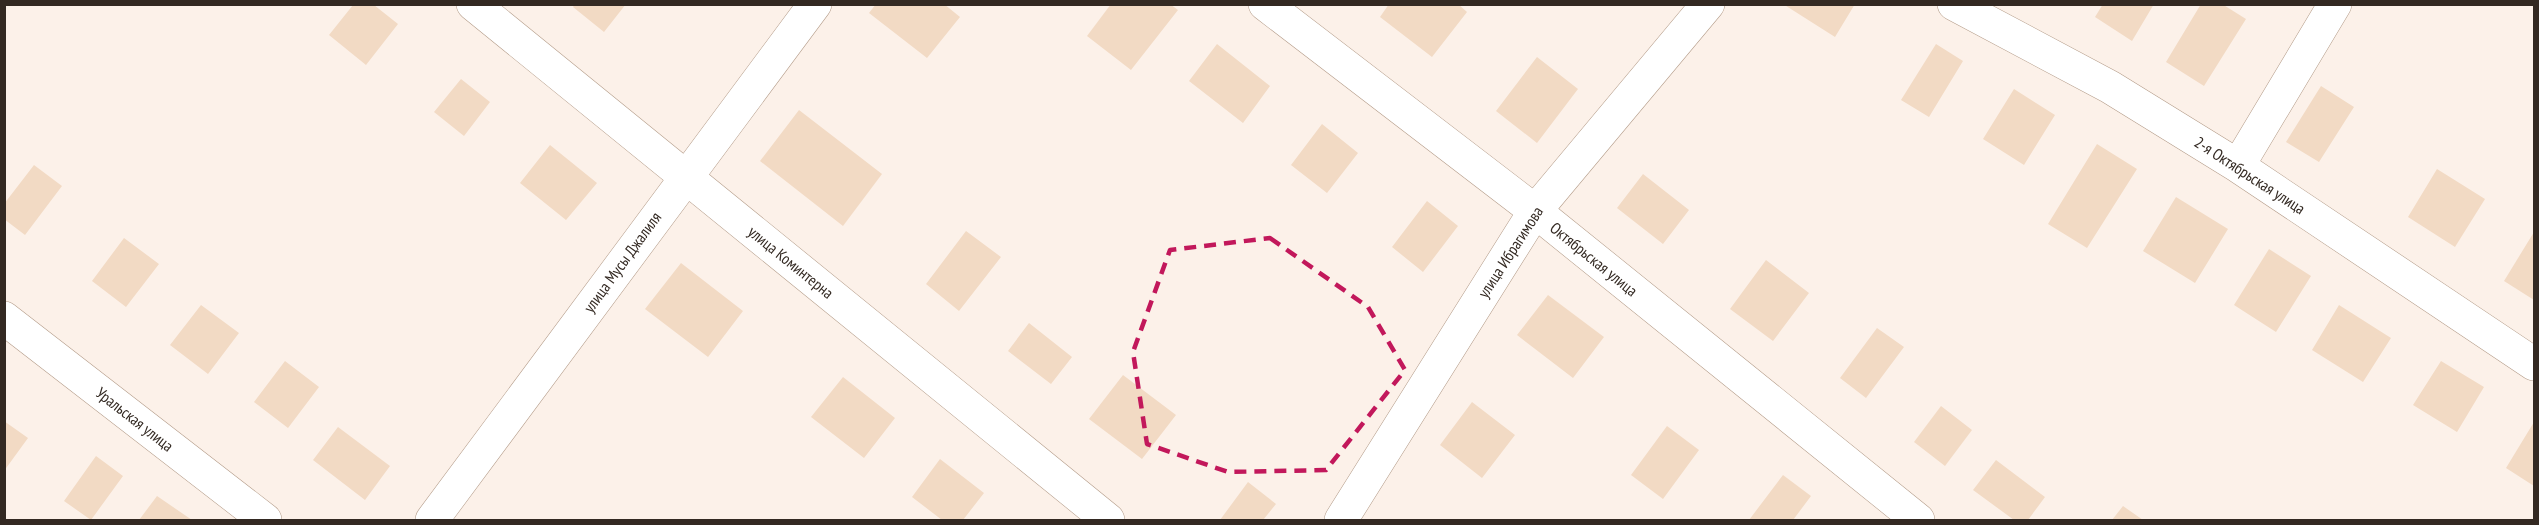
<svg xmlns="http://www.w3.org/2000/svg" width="2539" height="525" viewBox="0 0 2539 525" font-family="'PT Sans Narrow',sans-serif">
<rect width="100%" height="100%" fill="#fcf1e9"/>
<path fill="#f2dac4" d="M575,4H626L604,32L573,7Z
M876,4H944L960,17L927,58L869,13Z
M1111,4H1170L1178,10L1131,70L1087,36Z
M1389,4H1458L1467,12L1432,57L1380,17Z
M1783,4H1855L1835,37Z
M2103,4H2154L2132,41L2095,17Z
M2201,4H2222L2246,19L2204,86L2166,62Z
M353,5H374L398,24L366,65L329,35Z
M1217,44L1270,86L1243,123L1189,81Z
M1936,44L1963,61L1929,117L1901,100Z
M1537,57L1578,89L1537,143L1496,111Z
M461,79L490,102L464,136L434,112Z
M2321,86L2354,107L2319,162L2286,142Z
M2014,89L2055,115L2024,165L1983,139Z
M799,110L882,174L843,226L760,161Z
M1322,124L1358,153L1327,193L1291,165Z
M2097,144L2137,169L2087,248L2048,224Z
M550,145L597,183L566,220L520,183Z
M34,165L62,186L25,235L4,219V204Z
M2437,169L2485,199L2455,247L2408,217Z
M1643,174L1689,210L1663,244L1617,208Z
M2176,197L2228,229L2195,283L2143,251Z
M1427,201L1458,226L1423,272L1392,247Z
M966,231L1001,257L959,311L926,284Z
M2534,232V300L2504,281Z
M124,238L159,264L126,307L92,281Z
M2269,249L2311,276L2276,332L2234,305Z
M1766,260L1809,293L1773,341L1730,309Z
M681,263L743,311L708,357L645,309Z
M1548,295L1604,337L1573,378L1517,335Z
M201,305L239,333L208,374L170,345Z
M2339,305L2391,338L2363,382L2312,350Z
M1029,323L1072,357L1051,384L1008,351Z
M1877,328L1904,347L1866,398L1840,378Z
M285,361L319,387L288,428L254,402Z
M2441,361L2484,387L2457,432L2413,405Z
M1123,375L1176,415L1142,459L1089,419Z
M843,377L895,418L864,458L811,417Z
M1472,402L1515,435L1482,478L1440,445Z
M1941,406L1972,430L1945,466L1914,442Z
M4,421L28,438L4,471Z
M2534,422V486L2506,468Z
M1667,426L1699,450L1663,499L1631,475Z
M338,427L390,466L365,500L313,460Z
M96,456L123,476L91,520L64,501Z
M940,459L984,493L963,520H942L912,497Z
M1996,460L2045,497L2028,520H2014L1973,490Z
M1783,475L1811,496L1793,520H1749Z
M1248,482L1276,504L1263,520H1220Z
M157,496L192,520H139Z
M2123,506L2143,520H2112Z"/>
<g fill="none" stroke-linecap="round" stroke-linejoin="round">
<defs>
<path id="minor" d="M473,4L1108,520
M1265,4L1535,211L1918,520
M1954,4L2110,87L2238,166L2534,364
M2238,166L2335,4
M4,318L265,520
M432,520L815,4
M1341,520L1535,211L1708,4"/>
</defs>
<use href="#minor" stroke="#b39b88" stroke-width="34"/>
<use href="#minor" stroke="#fff" stroke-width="33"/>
</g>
<path fill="none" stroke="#c2185b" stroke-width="4.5" stroke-dasharray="12 8" stroke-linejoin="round" d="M1270,238L1368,307L1405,370L1326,470L1228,472L1147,444L1133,352L1170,250Z"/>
<g text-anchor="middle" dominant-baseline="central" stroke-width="5" stroke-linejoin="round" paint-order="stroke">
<g font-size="16" fill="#332922" stroke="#fff">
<text transform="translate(2250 175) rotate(33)">2-я Октябрьская улица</text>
<text transform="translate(1510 252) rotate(-57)">улица Ибрагимова</text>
<text transform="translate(1594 259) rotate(39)">Октябрьская улица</text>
<text transform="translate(622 262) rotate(-54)">улица Мусы Джалиля</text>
<text transform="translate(791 262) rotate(39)">улица Коминтерна</text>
<text transform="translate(135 419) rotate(38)">Уральская улица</text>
</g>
</g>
<rect width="2539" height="525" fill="none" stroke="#332922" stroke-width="12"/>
</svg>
